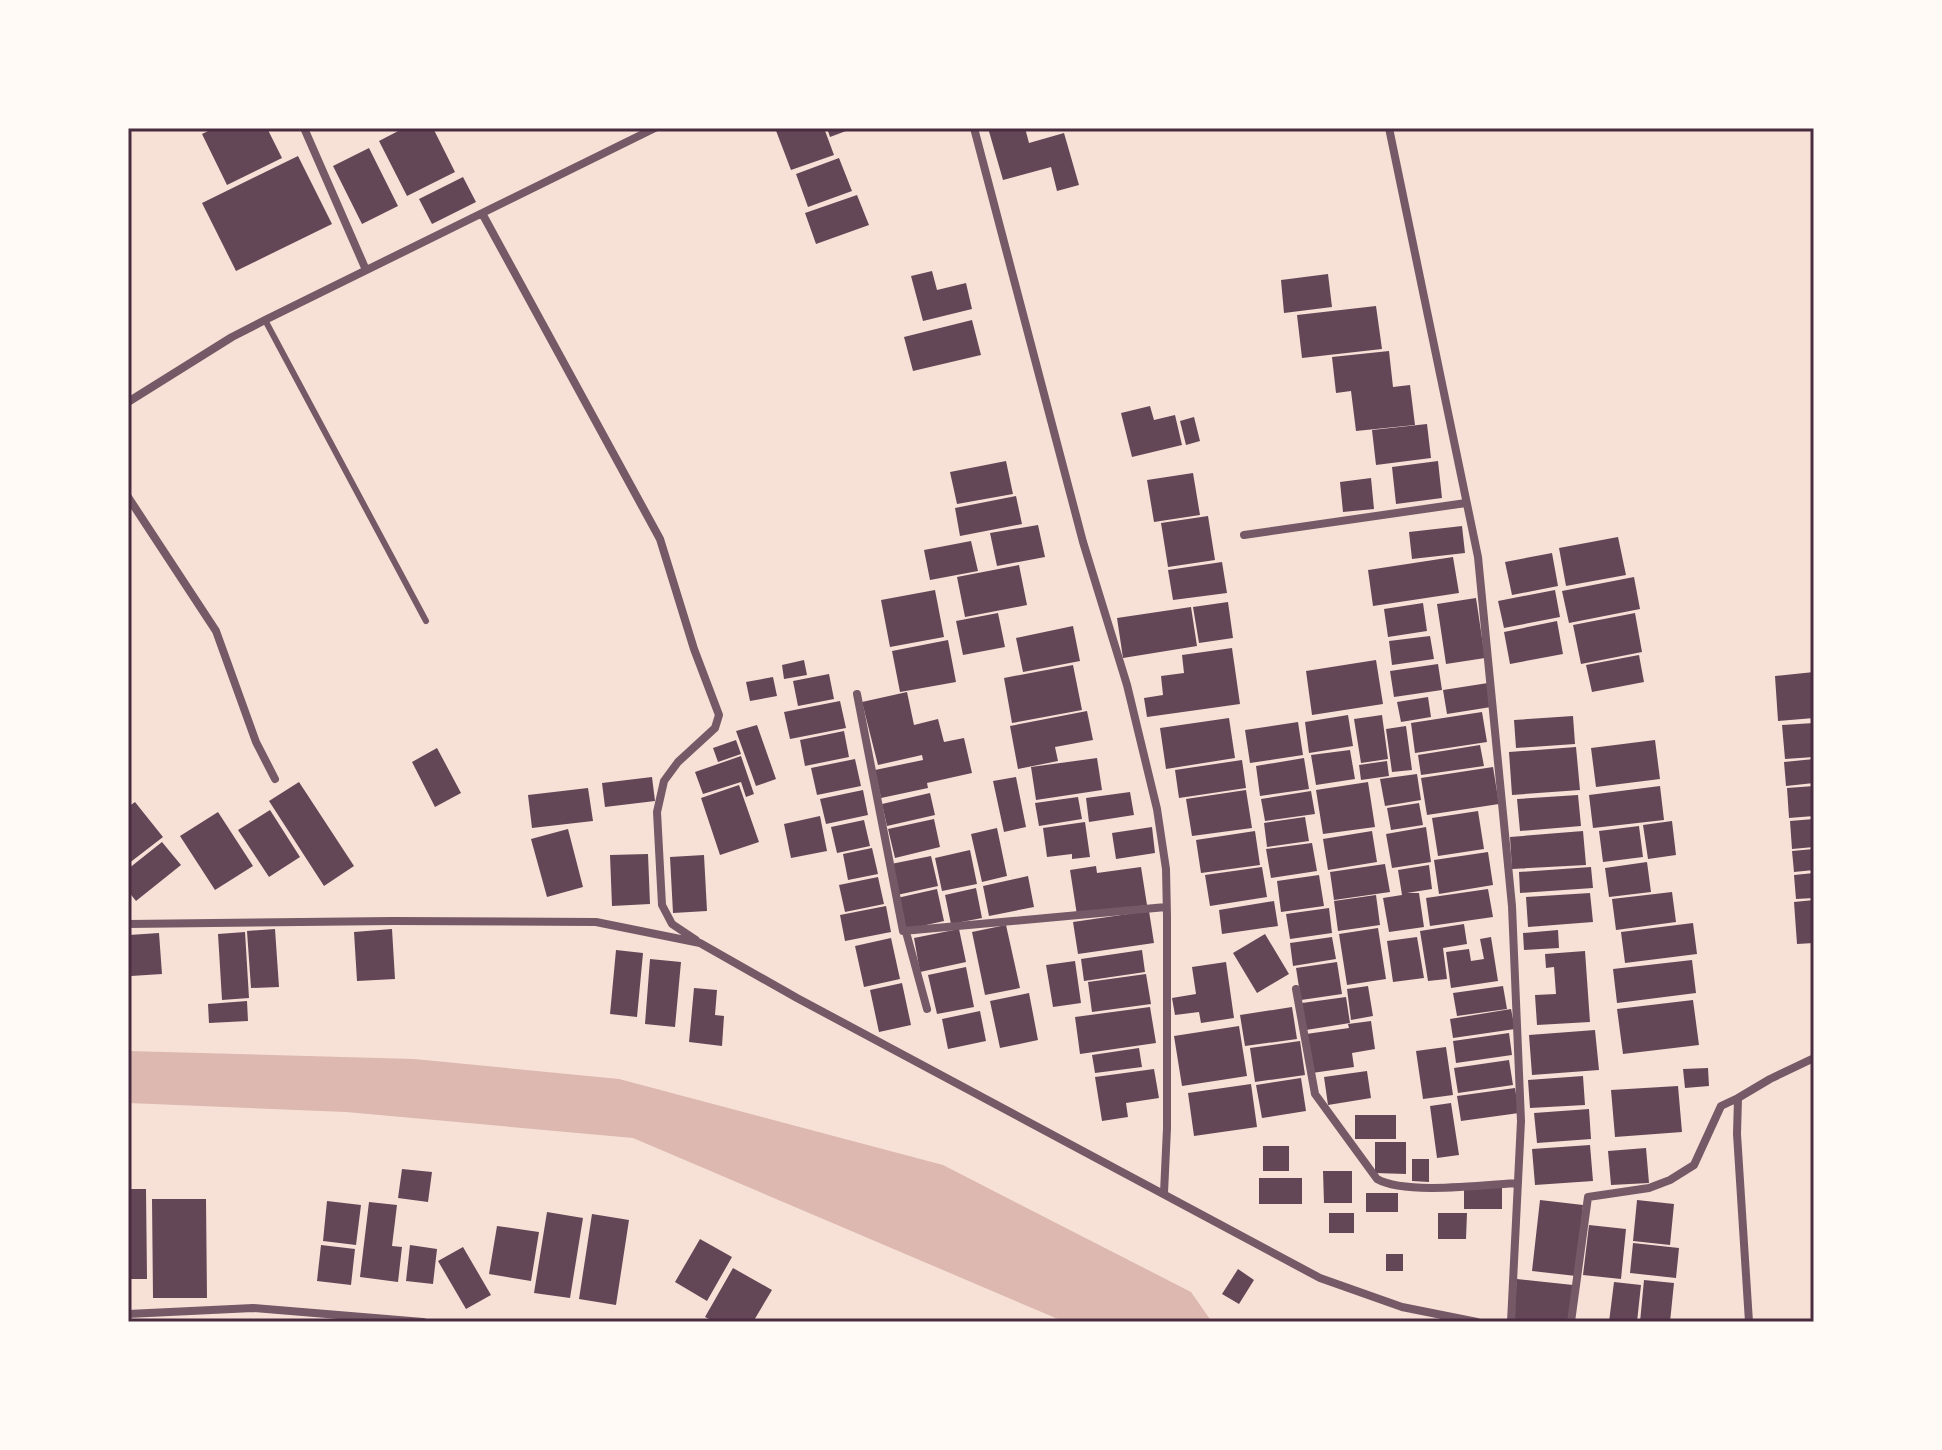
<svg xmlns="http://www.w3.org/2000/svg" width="1942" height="1450" viewBox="0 0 1942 1450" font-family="Helvetica,sans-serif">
<rect width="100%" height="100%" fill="#f7e1d7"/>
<path fill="#dcb8b0" d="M128,1051L414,1059L619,1079L943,1165L1191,1292L1212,1322H1065L633,1138L346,1112L128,1103Z"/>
<path fill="#644757" d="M214,128H267L282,158L227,185L202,134Z
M404,128H433L455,172L407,196L379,141Z
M775,128H824L834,155L791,170Z
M827,128H854L830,137Z
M988,128H1025L1029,143L1064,133L1079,185L1057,191L1051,167L1003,180Z
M369,148L398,206L362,224L333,166Z
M298,156L332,224L236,271L202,203Z
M839,158L852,191L808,207L796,174Z
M463,177L476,202L432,224L419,199Z
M857,195L869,225L816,244L805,213Z
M932,271L937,290L966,283L972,309L923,321L911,276Z
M1328,274L1332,307L1284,313L1281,280Z
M1376,306L1382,349L1302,358L1297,315Z
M972,320L981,355L913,371L904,337Z
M1389,351L1393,387L1410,385L1415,425L1356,431L1351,391L1336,393L1332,357Z
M1150,406L1154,420L1175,415L1182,445L1132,457L1121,413Z
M1194,417L1200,441L1186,445L1180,421Z
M1427,424L1431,458L1376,465L1372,430Z
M1006,461L1013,494L957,504L950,472Z
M1438,461L1442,498L1396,504L1392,467Z
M1193,473L1200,515L1154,522L1147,480Z
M1371,478L1374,509L1343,512L1340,482Z
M1016,496L1022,524L960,536L955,508Z
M1208,516L1215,560L1168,567L1161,523Z
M1038,525L1045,557L997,566L990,533Z
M1462,526L1465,553L1412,559L1409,532Z
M1618,537L1626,575L1566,586L1559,548Z
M971,541L978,571L930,580L924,550Z
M1552,553L1558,586L1512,595L1505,562Z
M1453,557L1459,593L1373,606L1368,570Z
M1222,562L1227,593L1173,600L1168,570Z
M1019,565L1027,605L965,617L957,577Z
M1634,577L1640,609L1569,623L1562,591Z
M935,590L944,637L890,647L881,600Z
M1555,590L1560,617L1504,628L1498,601Z
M1476,598L1485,658L1446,664L1437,604Z
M1228,602L1233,638L1199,643L1193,607Z
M1423,603L1427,631L1388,637L1384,609Z
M1191,607L1197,646L1123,658L1117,618Z
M998,613L1005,647L963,655L956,621Z
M1635,613L1642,652L1581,664L1573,625Z
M1557,621L1563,654L1510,664L1504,632Z
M1073,626L1080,661L1023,672L1016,638Z
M1430,636L1434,659L1392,665L1389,641Z
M948,640L956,682L900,692L892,651Z
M1232,648L1240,704L1147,717L1144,698L1163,695L1161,676L1184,673L1182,655Z
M1639,655L1644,682L1592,692L1586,665Z
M804,660L807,675L784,679L782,665Z
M1376,660L1383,704L1312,715L1306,671Z
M1438,664L1442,690L1394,697L1390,671Z
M1073,665L1082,710L1012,723L1004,678Z
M1814,672V718L1778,721L1775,676Z
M829,674L834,699L798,706L793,681Z
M773,677L777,696L750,701L746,682Z
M1488,683L1491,707L1447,714L1443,690Z
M907,692L914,725L938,719L944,742L964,738L972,773L927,783L928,788L881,798L875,770L923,760L922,755L878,765L862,702Z
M1428,697L1431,717L1401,722L1397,702Z
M840,701L846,728L790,739L784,712Z
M1087,711L1093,740L1055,747L1058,761L1018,769L1010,726Z
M1482,712L1487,742L1415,753L1411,723Z
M1348,715L1353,746L1309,753L1305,722Z
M1382,715L1388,759L1361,763L1354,719Z
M1573,716L1575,744L1516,748L1514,720Z
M1229,718L1235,758L1166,769L1160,728Z
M1298,722L1303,755L1250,763L1245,730Z
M1814,723V757L1785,759L1782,725Z
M757,725L776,779L756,786L736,731Z
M1406,726L1412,770L1392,772L1386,729Z
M844,731L849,757L805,766L800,740Z
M736,740L741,754L718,762L713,748Z
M1655,740L1660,779L1596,787L1591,748Z
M1480,745L1484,766L1421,775L1418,755Z
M1576,747L1580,790L1512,795L1509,752Z
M437,748L461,793L435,807L412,762Z
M1350,750L1355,779L1316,785L1311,755Z
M741,756L754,794L746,797L741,782L703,794L695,772Z
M1097,758L1102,790L1036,800L1031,767Z
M1304,758L1309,789L1260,796L1256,766Z
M855,759L861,786L817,795L811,768Z
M1814,759V783L1786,786L1784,762Z
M1242,760L1246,788L1179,798L1175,770Z
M1387,761L1389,776L1361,780L1359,765Z
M1493,767L1499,804L1427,815L1421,778Z
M1417,774L1421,800L1385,806L1380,779Z
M652,777L655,801L605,807L602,783Z
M1016,777L1026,827L1004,832L993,781Z
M299,782L354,866L324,886L269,801Z
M1368,782L1375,827L1323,834L1316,790Z
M739,785L759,842L720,855L701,798Z
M1660,786L1664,820L1593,828L1589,795Z
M1814,786V816L1789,818L1787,788Z
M588,788L593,821L532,828L528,795Z
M863,790L868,815L826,824L820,799Z
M1246,790L1252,828L1192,836L1186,799Z
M1311,791L1315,814L1265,821L1261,799Z
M1130,792L1134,815L1089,822L1086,798Z
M930,793L935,815L887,826L882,804Z
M1578,795L1581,826L1520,831L1517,799Z
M1078,797L1082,819L1039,826L1035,803Z
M135,802L163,837L128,864V807Z
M1419,803L1423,825L1391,830L1387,808Z
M270,810L300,857L269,877L238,830Z
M1478,811L1484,849L1438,856L1432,818Z
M218,812L253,866L215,890L180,836Z
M820,816L827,851L791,858L784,824Z
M1305,817L1309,841L1267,847L1264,823Z
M934,819L940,847L895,858L888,829Z
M1814,819V847L1792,849L1790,821Z
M864,820L870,846L837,853L831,827Z
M1672,821L1676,855L1648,859L1643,825Z
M1085,822L1090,857L1072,859V854L1047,857L1043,828Z
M1639,826L1643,857L1603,862L1599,831Z
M1152,827L1155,853L1116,859L1112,833Z
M1426,827L1431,862L1392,868L1386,834Z
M997,828L1007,876L982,882L971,834Z
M568,829L583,887L547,897L531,839Z
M1255,831L1260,865L1201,873L1196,840Z
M1372,831L1377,862L1328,870L1323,839Z
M1583,831L1586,865L1512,869L1510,837Z
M162,842L181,865L136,901L128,891V869Z
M1312,843L1317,871L1271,878L1266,849Z
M872,848L878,874L848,880L843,854Z
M1814,849V870L1794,872L1792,851Z
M970,850L977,884L942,891L935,858Z
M1488,852L1493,885L1439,894L1434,860Z
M648,854L650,904L612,906L610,855Z
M704,855L707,911L673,913L670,857Z
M931,856L938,886L897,895L891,864Z
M1647,862L1651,892L1609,897L1605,868Z
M1385,864L1390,892L1334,900L1330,872Z
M1429,865L1432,889L1407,893H1419L1424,927L1389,932L1383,898L1402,895L1398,870Z
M1096,866L1097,873L1141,867L1147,905L1077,915L1070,870Z
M1262,867L1267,897L1210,906L1205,875Z
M1591,867L1593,888L1520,893L1519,872Z
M1814,873V898L1796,899L1794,875Z
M1319,875L1324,906L1281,912L1277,881Z
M1028,876L1034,907L989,916L983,886Z
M878,877L884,904L845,912L839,885Z
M976,888L982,918L951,924L945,895Z
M937,889L944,921L904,930L897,898Z
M1488,889L1493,917L1430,926L1426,898Z
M1672,892L1676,922L1616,930L1612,899Z
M1590,893L1593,922L1528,927L1526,897Z
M1376,895L1380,925L1338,931L1334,901Z
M1814,900V943L1797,944L1794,902Z
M1274,901L1278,926L1222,934L1219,910Z
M886,906L891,932L845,941L840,915Z
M1329,908L1332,933L1290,939L1286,914Z
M1149,911L1154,943L1078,954L1073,922Z
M1693,923L1697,954L1625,963L1621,932Z
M1464,924L1467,944L1443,948L1447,979L1428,981L1420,931Z
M1006,925L1020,988L985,995L972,932Z
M1378,928L1386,979L1347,985L1339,934Z
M275,929L279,987L251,988L247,931Z
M392,929L395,979L357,981L354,932Z
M959,929L966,962L920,972L914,938Z
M1558,930L1559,948L1524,950L1523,933Z
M245,932L249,998L222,1000L218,934Z
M159,933L162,974L131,976L129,935Z
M1265,934L1289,974L1257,993L1233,953Z
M1332,937L1336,959L1293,966L1290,943Z
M1417,937L1424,978L1393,982L1387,941Z
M1491,937L1498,981L1451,988L1446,952L1469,949L1471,961L1484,959L1480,939Z
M891,938L900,979L864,987L855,946Z
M616,950L643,953L637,1017L610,1014Z
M1142,950L1145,972L1084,981L1081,959Z
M1585,951L1590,1022L1537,1025L1535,995L1556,994L1554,967L1546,968L1545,954Z
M650,959L681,962L675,1027L645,1024Z
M1692,960L1696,993L1617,1003L1613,969Z
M1075,961L1081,1003L1053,1007L1046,965Z
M1226,962L1234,1018L1201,1023L1199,1012L1175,1015L1172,998L1196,994L1192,967Z
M1337,962L1342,994L1301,1000L1296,968Z
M966,967L974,1007L937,1014L928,975Z
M1146,974L1151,1004L1092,1012L1088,982Z
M902,983L911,1025L879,1032L870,990Z
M1368,986L1373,1016L1351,1020L1347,989Z
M1503,986L1507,1009L1457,1016L1453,993Z
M694,988L717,990L715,1015L724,1016L722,1046L689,1042Z
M1029,993L1038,1040L1000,1048L990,1001Z
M1346,997L1350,1023L1306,1030L1302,1003Z
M1693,1000L1699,1045L1623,1054L1617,1009Z
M247,1001L248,1021L209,1023L208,1004Z
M1150,1007L1156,1043L1080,1054L1075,1017Z
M1292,1007L1297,1039L1245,1046L1240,1015Z
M1511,1009L1515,1029L1453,1038L1450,1019Z
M980,1011L986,1041L948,1049L942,1019Z
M1371,1021L1375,1049L1352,1053L1354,1067L1312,1073L1306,1034L1349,1028L1348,1024Z
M1239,1026L1247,1076L1182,1086L1174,1036Z
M1595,1030L1599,1070L1532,1075L1529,1035Z
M1509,1033L1512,1055L1456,1063L1453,1041Z
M1300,1041L1305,1075L1255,1082L1250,1048Z
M1446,1047L1453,1095L1423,1099L1416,1051Z
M1139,1048L1142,1067L1095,1073L1092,1055Z
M1509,1060L1513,1085L1458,1093L1454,1068Z
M1708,1068L1709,1086L1685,1088L1683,1069Z
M1154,1069L1159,1098L1126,1103L1128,1117L1102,1121L1095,1077Z
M1367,1071L1371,1098L1328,1105L1324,1077Z
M1583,1076L1585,1105L1530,1108L1528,1080Z
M1301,1078L1306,1111L1262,1118L1256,1085Z
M1251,1084L1257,1127L1194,1136L1188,1093Z
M1678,1086L1682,1132L1615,1137L1611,1090Z
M1515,1088L1519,1113L1461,1121L1457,1096Z
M1451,1103L1459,1155L1437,1158L1430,1106Z
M1589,1109L1591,1139L1537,1143L1534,1113Z
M1355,1115H1396V1139H1355Z
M1375,1142H1406V1174L1375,1173Z
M1590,1145L1593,1181L1535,1185L1532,1149Z
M1263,1146H1289V1171H1263Z
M1646,1148L1649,1183L1611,1185L1608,1151Z
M1412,1159H1429V1182L1412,1181Z
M402,1169L432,1172L428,1202L398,1198Z
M1323,1171H1352V1203H1324Z
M1259,1178H1302V1204H1259Z
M1464,1188H1502V1209H1464Z
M128,1189H146L147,1279H128Z
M1366,1193H1398V1212H1366Z
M152,1199H206L207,1298H153Z
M1540,1200L1583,1205L1576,1276L1532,1271Z
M1637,1200L1674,1204L1670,1245L1633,1241Z
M327,1201L361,1205L356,1245L323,1241Z
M369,1202L397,1205L392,1246L402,1247L398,1282L360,1277Z
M547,1212L583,1218L570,1298L534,1293Z
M1329,1213H1354V1233H1329Z
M1438,1213H1467L1466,1239H1438Z
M592,1214L629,1220L616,1305L579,1299Z
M1589,1225L1626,1229L1621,1279L1583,1275Z
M497,1226L539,1232L531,1281L489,1274Z
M700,1239L732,1257L707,1301L675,1282Z
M1633,1243L1679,1248L1676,1278L1630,1273Z
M321,1245L355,1249L351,1285L317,1281Z
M410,1245L437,1249L433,1284L406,1281Z
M463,1247L491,1295L466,1309L438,1261Z
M1386,1254H1403V1271H1386Z
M733,1268L772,1290L753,1322H715L705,1317Z
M1238,1269L1254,1280L1239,1304L1222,1294Z
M1517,1279L1573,1285L1569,1322H1512Z
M1644,1280L1674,1283L1670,1322H1640Z
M1614,1282L1641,1285L1637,1322H1609Z"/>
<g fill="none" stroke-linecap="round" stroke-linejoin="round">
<path stroke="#755966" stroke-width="6" d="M265,320L426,621"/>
<path stroke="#755966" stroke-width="8" d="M304,128L366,270
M974,128L1083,542L1127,685L1157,809L1166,869L1167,916V1128L1164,1193
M1389,128L1478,557L1512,906L1521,1121L1511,1322
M483,215L660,539L694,649L719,715L715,728L678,762L664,781L657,812L662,905L672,924L696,940
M128,402L232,337L265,320L655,128
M128,497L216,631L256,742L275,779
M1244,535L1466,503
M857,694L903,931L1166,907
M128,924L393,921L596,922L700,943L797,998L1320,1278L1402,1307L1477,1322
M906,932L927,1009
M1296,989L1315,1094L1377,1179C1405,1195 1483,1185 1518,1183
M128,1314L253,1308L423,1322
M1571,1322L1588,1197L1649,1188L1670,1180L1694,1165L1721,1106L1738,1098
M1749,1322L1737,1134L1738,1098L1770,1079L1814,1058"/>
</g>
<rect width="1942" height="1450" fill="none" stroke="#fffaf5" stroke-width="260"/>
<rect x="130" y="130" width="1682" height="1190" fill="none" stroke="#4a2c40" stroke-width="3"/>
</svg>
